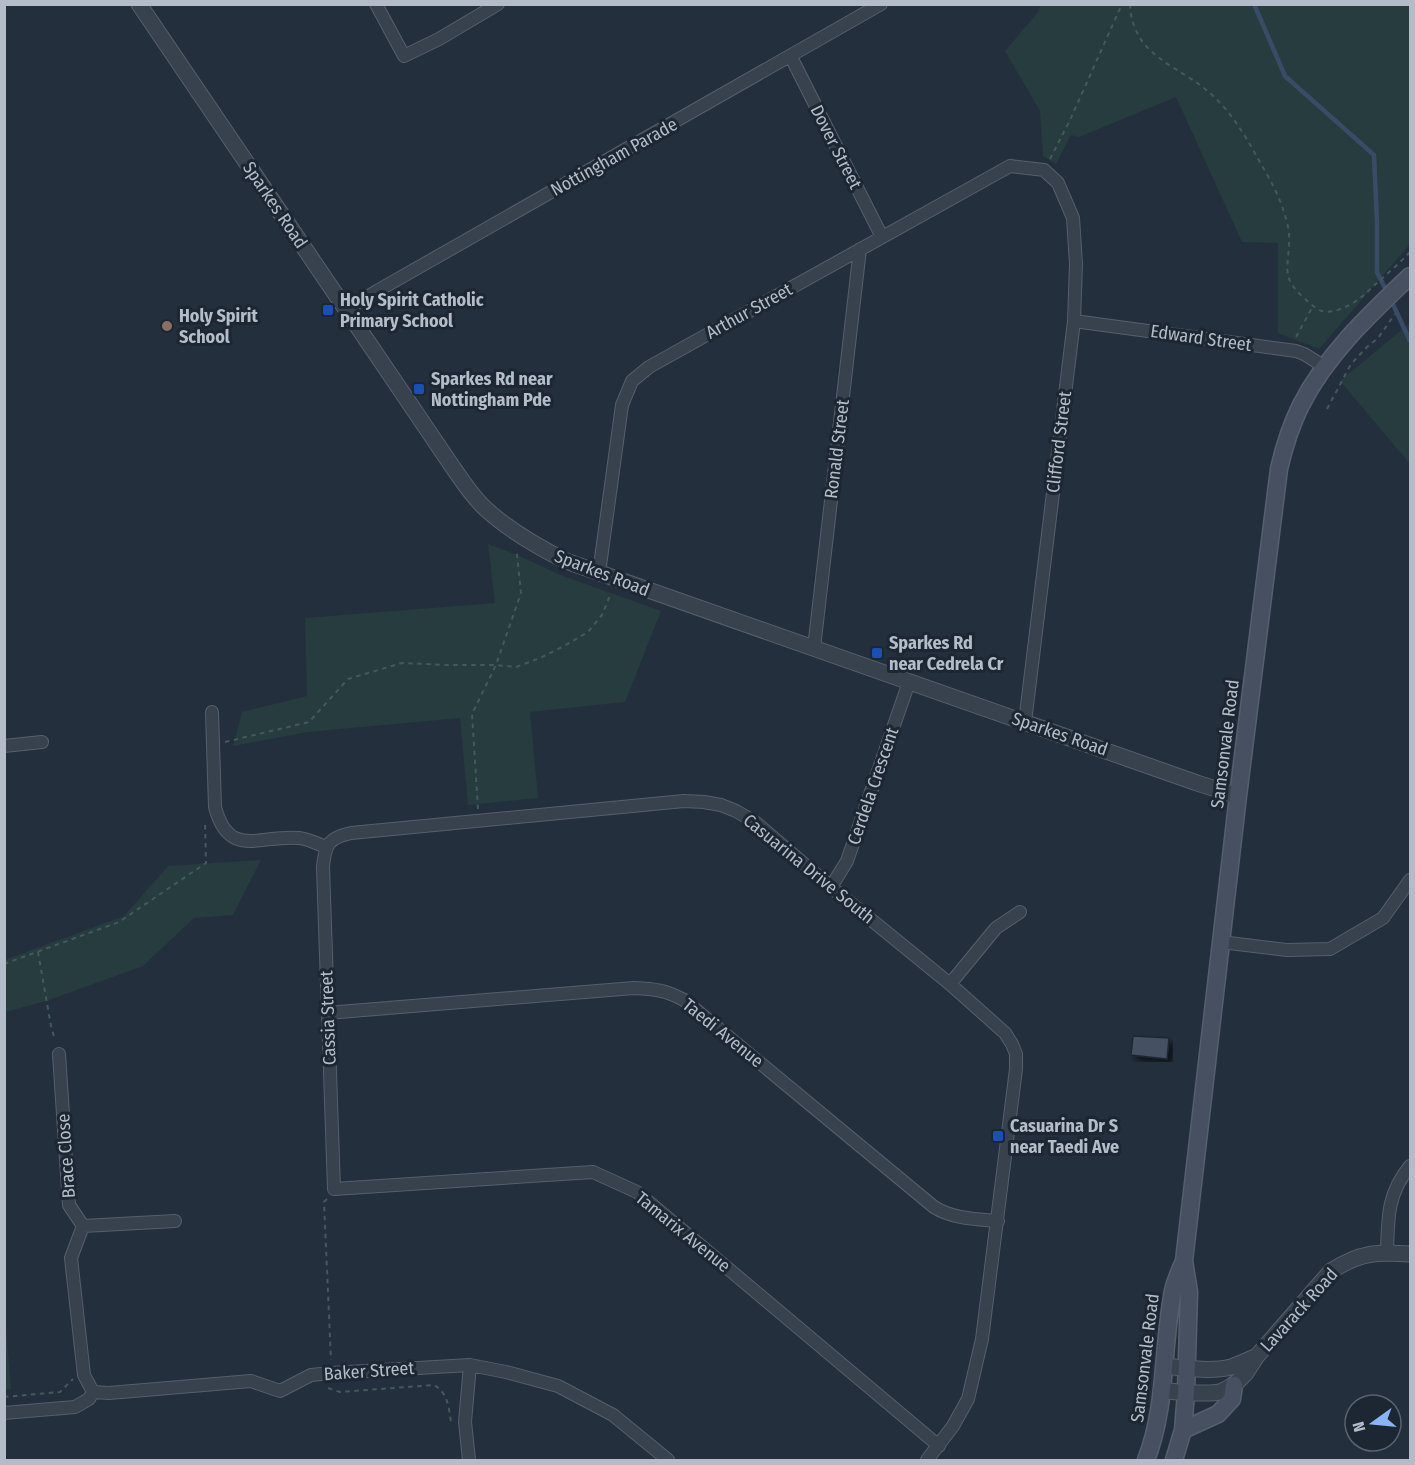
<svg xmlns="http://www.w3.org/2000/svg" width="1415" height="1465" viewBox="0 0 1415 1465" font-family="'Fira Sans Condensed',sans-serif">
<defs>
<filter id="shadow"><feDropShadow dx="5" dy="5" stdDeviation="3" flood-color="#0009"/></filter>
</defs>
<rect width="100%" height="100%" fill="#242f3e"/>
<path fill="#263c3f" d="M1040,5H1410V244L1319,349L1278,333V243L1242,242L1176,97L1079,137L1071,135L1056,164L1043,156L1040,111L1005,51L1039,11Z
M1410,323V464L1340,381Z
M488,544L517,555L563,576L661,611L625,702L530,712L538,798L468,805L460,718L308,732L233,746L242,712L307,696L305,618L495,603Z
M261,860L233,915L194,918L143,966L46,1001L5,1012V960L124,916L168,866Z
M5,1315L11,1389L5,1390H4Z"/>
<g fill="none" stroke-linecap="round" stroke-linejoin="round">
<path stroke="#394c67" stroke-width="4.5" d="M1254,4L1285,76L1374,155L1377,222V272L1387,292
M1391,300L1410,341"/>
</g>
<path fill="#455162" stroke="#1f2835" stroke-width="1.5" filter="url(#shadow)" d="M1133,1036L1169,1038L1167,1059L1131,1055Z"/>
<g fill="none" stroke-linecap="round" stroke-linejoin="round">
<defs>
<path id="minor" d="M376,4L404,56L439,39L498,4
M791,57L882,237
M346,310L377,291L881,4
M1074,321L1296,351L1304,354L1325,367
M599,573L622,405L632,381L649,367L1010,166L1044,170L1058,183L1073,218L1076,264L1074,321L1025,722
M814,648L860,249
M212,712L215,807C229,860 261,834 299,838C309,839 317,844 326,847
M4,746L42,742
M831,887L847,861L909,682
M1221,942L1287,950L1330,949L1383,918L1410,880
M950,984L996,928L1020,912
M327,1013L634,988C655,989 665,990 684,1000L934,1207C953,1219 976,1219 998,1221
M59,1054L69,1205L83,1226L71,1258L84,1375L93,1392
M83,1226L175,1221
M1387,1253C1388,1218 1387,1194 1410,1166
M470,1365L506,1372L558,1386L613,1415L668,1460
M4,1413L75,1407L89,1399L93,1392L109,1393L251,1381L280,1391L311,1375L331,1373L470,1365L465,1422L469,1460
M927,1460L953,1426L968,1399L982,1339L1016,1069V1054L1012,1044L1005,1033L950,984L831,887L755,822L736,811L721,805L704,802L684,801L351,833C328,838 325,845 323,867L334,1189L593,1172L637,1192L939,1446"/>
<path id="tertiary" d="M139,4L454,469C464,483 474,499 487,510C510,531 538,547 566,561L1197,783L1238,796
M1164,1366C1185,1368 1210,1372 1231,1367C1240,1364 1248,1360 1257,1356
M1161,1390L1186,1393H1211L1220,1392L1234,1385L1246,1373L1257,1356L1331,1271C1361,1252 1376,1252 1410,1254"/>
<path id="secondary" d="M1183,1430L1218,1414L1232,1399L1234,1385
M1146,1460C1167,1407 1162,1347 1173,1291C1175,1281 1180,1270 1184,1261L1238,796L1279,469C1284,447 1291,425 1301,405C1327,354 1370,314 1410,276
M1174,1460L1183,1430L1186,1393L1189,1292L1184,1261"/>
</defs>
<use href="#minor" stroke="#565f6c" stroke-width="14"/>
<use href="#tertiary" stroke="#565f6c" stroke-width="17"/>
<use href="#secondary" stroke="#565f6c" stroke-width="19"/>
<path stroke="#44595c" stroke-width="2" stroke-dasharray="4.5 4.5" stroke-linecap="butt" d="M1130,4C1132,57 1179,65 1211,94C1228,109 1241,129 1252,148C1263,168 1276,188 1283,209C1286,218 1290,231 1289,240C1289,268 1280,277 1304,298C1309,303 1316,309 1322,311C1333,314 1347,307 1356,301C1364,296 1370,289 1377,283C1388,273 1400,263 1410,252
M1050,159L1070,120L1122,4
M1296,337L1313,306
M1327,409L1351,364L1367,347L1378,338L1395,314
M225,742L309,722L348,679L402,663L448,665H496L516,667L540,658L564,646L588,632L602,615L611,593
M478,809L472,714L496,665L521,593L517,555L518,552
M38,952L51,1026L55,1040
M4,964L119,922L206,863L205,821
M327,1199L324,1202L331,1360
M328,1388L340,1392L434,1385C448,1393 449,1408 451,1423
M4,1397L60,1392L73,1379"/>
<use href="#minor" stroke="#38414e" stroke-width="12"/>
<use href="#tertiary" stroke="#38414e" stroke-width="15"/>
<use href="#secondary" stroke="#465061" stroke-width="16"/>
</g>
<g fill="#1a4fb4" stroke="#1d2633" stroke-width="2">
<rect x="322" y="304" width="12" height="12" rx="3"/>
<rect x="413" y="383" width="12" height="12" rx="3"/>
<rect x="871" y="647" width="12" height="12" rx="3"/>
<rect x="992" y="1130" width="12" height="12" rx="3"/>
</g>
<circle fill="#8d6e63" stroke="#1d2633" stroke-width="2" cx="167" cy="326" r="6"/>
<g text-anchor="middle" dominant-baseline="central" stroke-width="6" stroke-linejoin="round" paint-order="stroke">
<g font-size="18" fill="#b4bcc9" stroke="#1d2633">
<text transform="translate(836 147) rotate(63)">Dover Street</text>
<text transform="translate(614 157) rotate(-29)">Nottingham Parade</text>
<text transform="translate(275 205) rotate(56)">Sparkes Road</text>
<text transform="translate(749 311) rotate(-29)">Arthur Street</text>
<text transform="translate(1201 338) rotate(8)">Edward Street</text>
<text transform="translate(1059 442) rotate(-83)">Clifford Street</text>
<text transform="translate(837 449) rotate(-83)">Ronald Street</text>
<text transform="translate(602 573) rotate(21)">Sparkes Road</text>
<text transform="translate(1060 734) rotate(19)">Sparkes Road</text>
<text transform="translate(1225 744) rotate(-83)">Samsonvale Road</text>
<text transform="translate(873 786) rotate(-71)">Cerdela Crescent</text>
<text transform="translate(809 869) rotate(39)">Casuarina Drive South</text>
<text transform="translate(328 1018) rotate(-92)">Cassia Street</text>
<text transform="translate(723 1033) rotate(39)">Taedi Avenue</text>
<text transform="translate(66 1156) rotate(-94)">Brace Close</text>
<text transform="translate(683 1232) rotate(39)">Tamarix Avenue</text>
<text transform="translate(1299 1310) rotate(-48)">Lavarack Road</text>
<text transform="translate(1145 1358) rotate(-83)">Samsonvale Road</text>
<text transform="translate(369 1371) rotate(-4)">Baker Street</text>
</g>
<g font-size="18" font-weight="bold" fill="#b4bcc9" stroke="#1d2633" text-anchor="start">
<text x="340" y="300">Holy Spirit Catholic<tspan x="340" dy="21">Primary School</tspan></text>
<text x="179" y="316">Holy Spirit<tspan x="179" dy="21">School</tspan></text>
<text x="431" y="379">Sparkes Rd near<tspan x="431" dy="21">Nottingham Pde</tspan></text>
<text x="889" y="643">Sparkes Rd<tspan x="889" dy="21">near Cedrela Cr</tspan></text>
<text x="1010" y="1126">Casuarina Dr S<tspan x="1010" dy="21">near Taedi Ave</tspan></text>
</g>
</g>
<rect width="1415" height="1465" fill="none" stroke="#b4bcc9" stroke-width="12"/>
<g transform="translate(1373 1423) rotate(255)"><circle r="28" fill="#1d2633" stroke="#59626f" stroke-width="1.5"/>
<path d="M0-4.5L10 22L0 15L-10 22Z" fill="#8ab4f8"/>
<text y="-9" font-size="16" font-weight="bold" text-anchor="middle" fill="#b4bcc9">N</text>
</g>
</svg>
